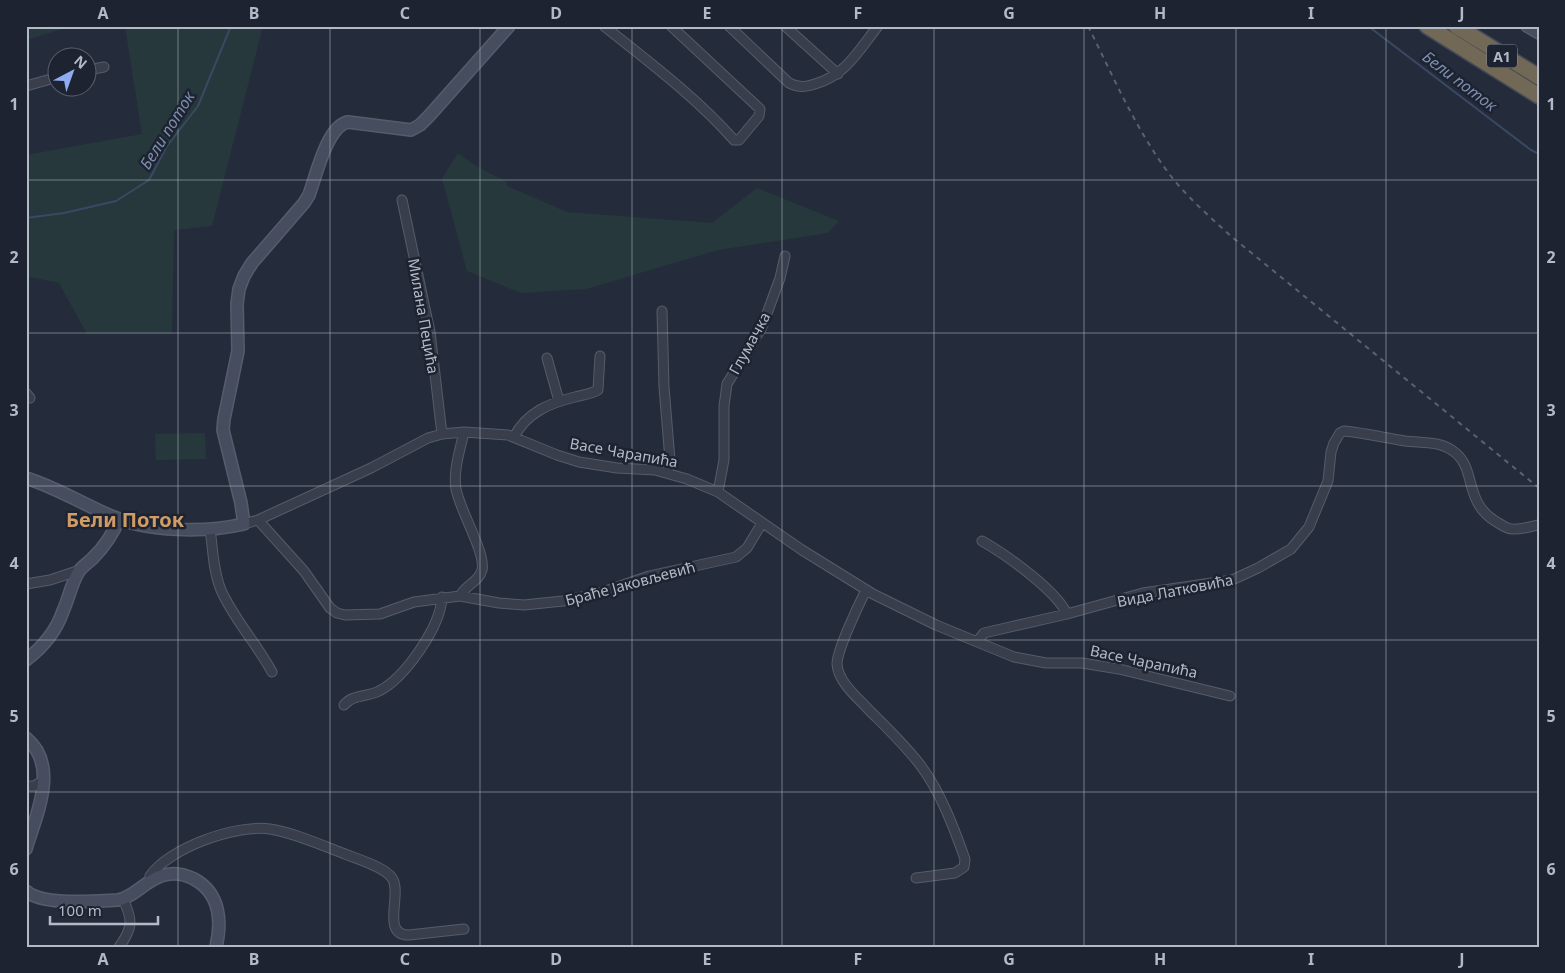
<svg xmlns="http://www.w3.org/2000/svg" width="1565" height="973" viewBox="0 0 1565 973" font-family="'Noto Sans',sans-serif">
<rect width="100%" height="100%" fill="#242c3b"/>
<path fill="#26383c" d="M26,26H72L26,40Z
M125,26H263L212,226L174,230L172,334H87L59,283L26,276V155L142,134Z
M458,153L476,166L507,182V186L567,212L712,223L757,188L839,221L828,233L718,250L586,289L521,293L467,271L442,178Z
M205,433L206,459L156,460L155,434Z"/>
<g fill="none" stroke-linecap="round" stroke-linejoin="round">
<path stroke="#3a4963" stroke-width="2" d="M1368,26L1531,150L1539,154
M26,218L64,213L116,201L149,180L167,146L198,106L231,26"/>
<defs>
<path id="street" d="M604,26C649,62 696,97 734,140H739L759,116L760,109L671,26
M729,26L789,83C799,88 805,87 815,84C846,75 859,50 878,26
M785,26L838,74
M88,70L104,67
M26,86L58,77
M402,200L430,332L442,434
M662,311L664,387L670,460L668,473
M547,358L559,401
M26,393L30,398
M514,437C527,412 550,403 575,397C583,395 591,394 598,390L600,356
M718,492L724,460V406L727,384L762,327L780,278L785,256
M258,520L304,571L330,608L337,613L345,615L380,614L414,602L460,596L499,603L524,605L563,601L597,594L649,576L736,557L747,548L762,523
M244,524L258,520L371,468L428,438L442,434L464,432L508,435L557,455L579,462L617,468L655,470L687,479L718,492L802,550L873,594L936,625L1014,657L1046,663H1082L1119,669L1230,696
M210,529C213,549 213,571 221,590C233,618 257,644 272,672
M982,541C1005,554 1056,590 1067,614
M26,584L50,580L80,570
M866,590C859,604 837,650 837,664C838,682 858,698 869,710C887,728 906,746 921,766C941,793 954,828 965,859L964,867L955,873L916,878
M460,596C465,585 479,582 482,570C486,553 460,511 456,489C453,471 460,450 464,432
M977,642L984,633L1067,614L1143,593L1232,580L1258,568L1291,549L1309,527L1328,481L1331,452L1334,443L1340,433L1344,431C1365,433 1385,438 1405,441C1422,443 1439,441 1453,451C1477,467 1463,501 1495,521C1501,524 1506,529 1512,529C1521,530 1531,526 1539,525
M344,705C353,694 368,697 379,691C405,678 441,626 442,597
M26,786H34L44,780
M151,881L150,876C169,848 236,824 270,829C295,833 321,845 345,854C357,859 385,867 392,878C403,893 380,935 409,935L464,929
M119,947C133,928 133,920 123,899"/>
<path id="secondary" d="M1527,26L1539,33
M26,478C55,487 83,504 111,516C149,532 204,533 244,524L241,503L223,430L224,419L238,351L237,304L239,289L244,276L252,263L304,203L309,195C316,176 327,126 348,122L411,130L420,125L429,116L509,26
M26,660C43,647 56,632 63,611C69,598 71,584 79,571C83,566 89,562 93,558C105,546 113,534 119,519
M26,738C60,766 36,815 26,849
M26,891C43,906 95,901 118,900C134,897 145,881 161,876C172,872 184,874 194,879C220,893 222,921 216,947"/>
<path id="highway" d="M1427,26L1539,96
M1456,26L1539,77"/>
</defs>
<use href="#street" stroke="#565c69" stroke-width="11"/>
<use href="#secondary" stroke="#565c69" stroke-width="14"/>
<use href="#highway" stroke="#434956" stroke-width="18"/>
<use href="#street" stroke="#383e4b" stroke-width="9"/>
<use href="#secondary" stroke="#464d5e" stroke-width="11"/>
<use href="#highway" stroke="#716855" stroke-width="15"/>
<path stroke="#5a6272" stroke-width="2" stroke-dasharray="5 5" stroke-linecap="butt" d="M1088,26C1113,76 1136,130 1170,175C1188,198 1211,218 1232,237L1539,488"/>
</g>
<path fill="none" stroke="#b3b9c7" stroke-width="1" stroke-opacity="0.55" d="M178,26V947M330,26V947M480,26V947M632,26V947M782,26V947M934,26V947M1084,26V947M1236,26V947M1386,26V947M26,180H1539M26,333H1539M26,486H1539M26,640H1539M26,792H1539"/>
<g text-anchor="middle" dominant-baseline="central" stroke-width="5" stroke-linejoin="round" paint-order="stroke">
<rect fill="#1d2330" stroke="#868c9a" stroke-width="1" x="1487" y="44.5" width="30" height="23" rx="4"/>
<g font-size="14" font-weight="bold" fill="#b3b9c7">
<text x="1502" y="56">A1</text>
</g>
<g font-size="15" fill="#b3b9c7" stroke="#1d2330">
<text transform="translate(424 316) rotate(80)">Милана Пецића</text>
<text transform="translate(749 343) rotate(-61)">Глумачка</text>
<text transform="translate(624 452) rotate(10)">Васе Чарапића</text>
<text transform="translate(630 583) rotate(-15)">Браће Јаковљевић</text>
<text transform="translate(1175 590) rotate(-11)">Вида Латковића</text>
<text transform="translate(1144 661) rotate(12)">Васе Чарапића</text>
</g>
<g font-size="16" font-style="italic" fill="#7c8ead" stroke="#1d2330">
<text transform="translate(1460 81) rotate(37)">Бели поток</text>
<text transform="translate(167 130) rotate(-58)">Бели поток</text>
</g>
<g font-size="20" font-weight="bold" fill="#cf9b66" stroke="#1d2330">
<text x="125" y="519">Бели Поток</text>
</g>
</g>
<rect width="1565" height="973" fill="none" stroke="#1d2330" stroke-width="55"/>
<g transform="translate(72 72) rotate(41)"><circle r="24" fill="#1d2330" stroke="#595f6c"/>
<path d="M0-4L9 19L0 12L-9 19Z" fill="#8dacf2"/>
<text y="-8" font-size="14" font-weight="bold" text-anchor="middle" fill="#b3b9c7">N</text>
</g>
<path d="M50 916v8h108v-8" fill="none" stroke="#b3b9c7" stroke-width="2.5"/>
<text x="58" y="916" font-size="15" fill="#b3b9c7" stroke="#1d2330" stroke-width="4" paint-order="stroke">100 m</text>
<rect x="28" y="28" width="1510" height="918" fill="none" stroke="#b3b9c7" stroke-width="2"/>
<g font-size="16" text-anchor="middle" font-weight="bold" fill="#b3b9c7">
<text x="103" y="19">A</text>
<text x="254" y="19">B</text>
<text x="405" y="19">C</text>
<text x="556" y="19">D</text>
<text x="707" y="19">E</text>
<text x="858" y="19">F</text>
<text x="1009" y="19">G</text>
<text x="1160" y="19">H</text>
<text x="1311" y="19">I</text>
<text x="1462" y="19">J</text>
<text x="14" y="110">1</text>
<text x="1551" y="110">1</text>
<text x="14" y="263">2</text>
<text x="1551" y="263">2</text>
<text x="14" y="416">3</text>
<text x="1551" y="416">3</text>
<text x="14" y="569">4</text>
<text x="1551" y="569">4</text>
<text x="14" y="722">5</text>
<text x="1551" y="722">5</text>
<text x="14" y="875">6</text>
<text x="1551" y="875">6</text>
<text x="103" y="965">A</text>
<text x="254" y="965">B</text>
<text x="405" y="965">C</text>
<text x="556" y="965">D</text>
<text x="707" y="965">E</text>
<text x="858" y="965">F</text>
<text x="1009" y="965">G</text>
<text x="1160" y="965">H</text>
<text x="1311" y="965">I</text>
<text x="1462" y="965">J</text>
</g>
</svg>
